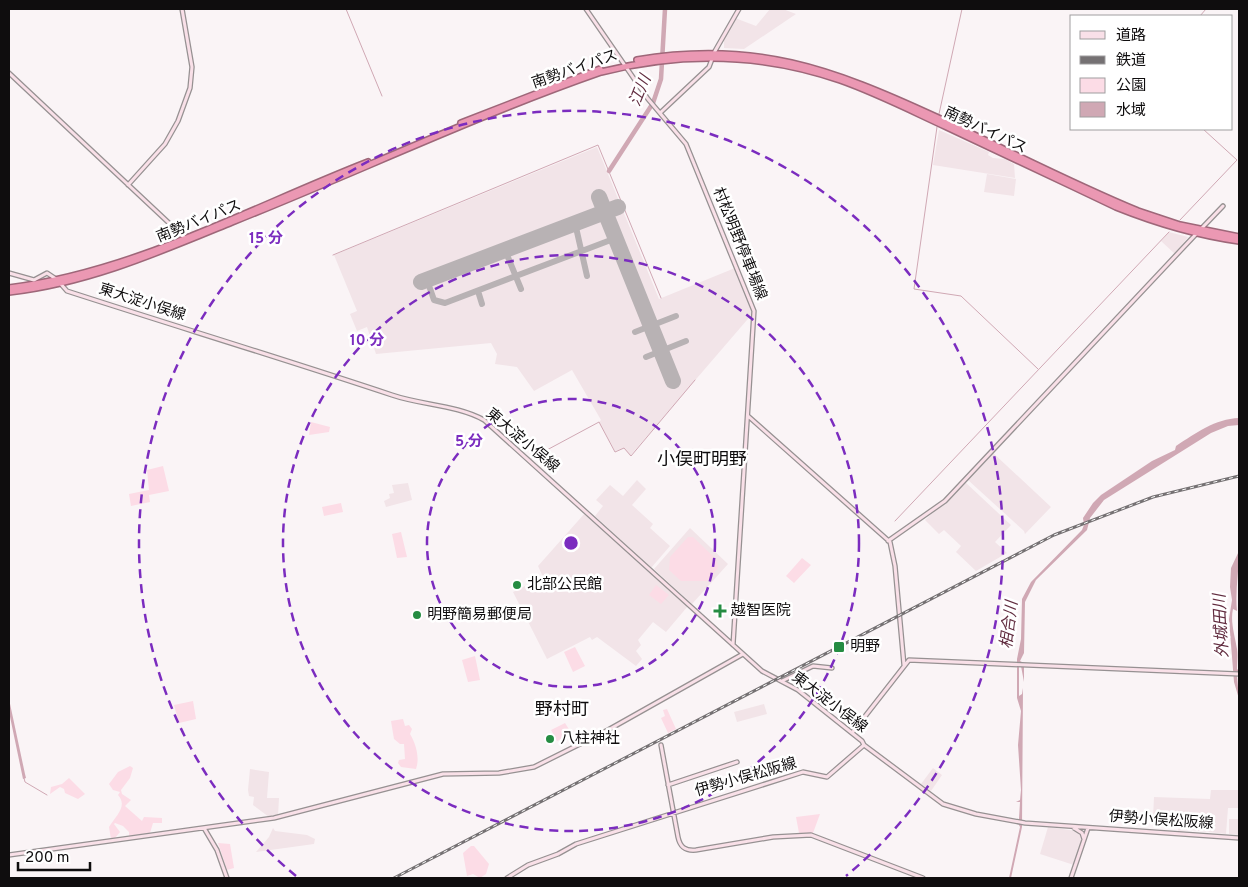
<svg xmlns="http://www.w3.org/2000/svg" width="1248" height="887" viewBox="0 0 1248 887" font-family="Overpass,'Noto Sans JP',sans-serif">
<rect width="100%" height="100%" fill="#faf4f6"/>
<path fill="#f2e4e8" d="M770,9H783L796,14L744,49L724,48V40L735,18L756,26Z
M939,130L989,152L988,155L993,158L1005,159L1014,164L1015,178L933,165Z
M597,147L659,299L735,268L753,313L630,456L624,448L615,451L599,422L601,420L572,370L534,391L517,367L495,364L497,354L491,343L376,354L367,327L357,331L350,314L357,311L334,255Z
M987,174L1016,179L1014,196L984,192Z
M1169,232L1188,237L1175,254L1161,241Z
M992,452L1051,507L1025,534L1024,531L968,480Z
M637,480L646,489L632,505L653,524L650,528L670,546L651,568L595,516L603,506L596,500L610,485L623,496Z
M965,482L1011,525L995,542L1007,553L976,571L956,552L961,546L944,530L939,534L925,520Z
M408,483L412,500L386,507L384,501L390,498L389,494L394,493L392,485Z
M585,513L688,606L666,632L653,622L638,640L641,645L636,651L642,659L636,666L597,637L592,640L590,637L547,659L513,592L543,577L538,566Z
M690,528L728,564L692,604L654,569Z
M764,704L767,714L737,722L734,712Z
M933,768L942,775L931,791L921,784Z
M250,769L269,772L267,798H279L278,816L269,817L253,805L254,797L249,796L248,790Z
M1211,790H1239V808H1228L1226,834L1191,830L1178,831L1179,819L1153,818L1154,797L1210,799Z
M1229,819H1239V835L1229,834Z
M1048,827L1076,831L1081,835L1083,840L1074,865L1040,854Z
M273,828L275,831L307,835L315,839L314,844L256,852L269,837Z"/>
<path fill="#fcdce6" d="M311,422L330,427L329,432L309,435Z
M163,466L169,491L149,495L150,502L131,506L129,494L149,490L147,470Z
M341,503L343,512L324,516L322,507Z
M401,532L407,557L397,558L392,534Z
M688,537H693L716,559L718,568L707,581H681L669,570L670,557Z
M802,558L811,565L794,583L786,576Z
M656,585L669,595L661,604L649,595Z
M575,647L585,666L573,672L564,652Z
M475,656L480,680L468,682L462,660Z
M193,701L196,719L179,723L174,705Z
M667,709L676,729L668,733L661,718L665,716L663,710Z
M403,719L405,726L409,725L412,729L410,734C416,744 420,758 416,769L401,767L398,763L399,760L405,759L404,744H400L394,739L391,721Z
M565,723L572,734L557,741L551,730Z
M130,766L133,768L130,778L121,790L122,794L131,800L125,806L142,821L144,817L162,818V823H153L150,833L129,837V832L123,826L115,823L114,824L120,832L115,838L111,839L109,827C116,816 128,806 118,795L120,792L113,790L109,784L118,772Z
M69,778L85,794L78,799L65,793L64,789L60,787L50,794L51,787L62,784Z
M820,814L813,833H799L796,817Z
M218,843L230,844L234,868L227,870Z
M471,846H474L489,864L486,874L480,878L473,874L467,876L463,853Z"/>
<path fill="#d0a8b4" d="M1239,418V425L1228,426L1211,433L1104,500L1090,518L1087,530L1036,580L1025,602L1024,653L1020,661L1024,663V682L1021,666L1019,667V696L1022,694L1023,688L1022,827L1011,878H1009L1020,827L1017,821L1019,819L1020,802H1016L1020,800L1021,790L1018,745L1021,711L1017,698V659L1021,639L1022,599L1031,582L1082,530L1084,525L1083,518L1093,503L1101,495L1152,461L1175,450L1176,446C1196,433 1215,419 1239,418Z
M1239,551C1239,572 1235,590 1237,611L1233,609C1230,622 1235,636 1237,649C1238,655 1237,663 1237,669L1239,671L1237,676L1239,699L1234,682L1229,619L1232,600L1230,587L1231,568Z
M9,699L25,774L26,778L23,779L9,712Z"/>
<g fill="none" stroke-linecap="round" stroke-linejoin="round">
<path stroke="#d0a8b4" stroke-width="1" d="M346,9L382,96
M1200,16L1206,9
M939,114L962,9
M937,127L914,289L961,296L1038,369
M1180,220L1237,160L1203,129
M333,255L598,145L661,298
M532,458L599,422L615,452L624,448L631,456L695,380
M895,521L1169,232
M24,778L25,782L47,795"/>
<path stroke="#d0a8b4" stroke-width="4.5" d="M609,171L653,103L661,79L665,9"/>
<path stroke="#b8b2b4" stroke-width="6" d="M575,223L587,276
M505,250L521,289
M427,280L434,300L445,303L616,238
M478,291L482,304
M635,332L676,316
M646,357L686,341"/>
<path stroke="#b8b2b4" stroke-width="16" d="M599,197L673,381
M421,282L618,207"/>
<defs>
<path id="secondary" d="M586,9L648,99L686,144L754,311L733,645
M9,73L185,238
M660,113L709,67L715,51L739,9
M128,185L165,144L178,121L190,88L192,67L182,9
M1201,229L1223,206
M9,273L34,280L47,273L56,279
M60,283L67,291C175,326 284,359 392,395C421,405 457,405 484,420L762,671L798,690L862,741L864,745L943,804L976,814L1025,823L1239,838
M748,416L890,542L895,566L904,665
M888,541L945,501L1197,233
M782,681L813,666L832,668
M852,733L909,660L1239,674
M661,745L678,837C680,847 685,851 696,850L773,837L811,835L923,878
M668,785L737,762
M204,828L217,850L227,878
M1074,828L1082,833L1084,839
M9,855L274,818L443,774L499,773L534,767L608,730L743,654
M507,878L528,865L558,854L576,844L803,772L827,777L864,745
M1071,878L1088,828"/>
<path id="highway" d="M637,60C754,40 832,69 936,117C1003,148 1070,183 1138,211L1180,225L1239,237
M461,123L600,69
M9,288C135,272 250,208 368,162
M9,292C88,283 159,252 232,222C355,173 475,116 601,72C680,52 762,53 840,80C877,93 912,111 947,127C1004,154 1060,180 1116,207C1156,223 1196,235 1239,241"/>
</defs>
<use href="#secondary" stroke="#969192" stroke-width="5.5"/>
<use href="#highway" stroke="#9e6779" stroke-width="8"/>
<use href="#secondary" stroke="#f9e0e8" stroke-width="3"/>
<use href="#highway" stroke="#eb98b3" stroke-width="5"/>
<defs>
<path id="rail" d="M394,878L1054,535L1153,497L1239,476"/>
</defs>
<use href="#rail" stroke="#757173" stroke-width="3"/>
<use href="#rail" stroke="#fff" stroke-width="1" stroke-dasharray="4" stroke-linecap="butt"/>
</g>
<g fill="none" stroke="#7b2cbf" stroke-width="2.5" stroke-dasharray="9 6">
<circle cx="571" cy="543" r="144"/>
<circle cx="571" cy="543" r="288"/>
<path d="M296 876A432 432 0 1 1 846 876"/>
</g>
<g fill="#258c42" stroke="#fff" stroke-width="2">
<circle cx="517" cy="585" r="5"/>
<path d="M717.5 603.5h5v5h5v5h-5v5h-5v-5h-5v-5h5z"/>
<circle cx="417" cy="615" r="5"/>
<rect x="833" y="641" width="12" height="12" rx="2.5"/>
<circle cx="550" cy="739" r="5"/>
</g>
<g text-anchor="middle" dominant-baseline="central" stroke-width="5" stroke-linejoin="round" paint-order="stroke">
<g font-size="15" fill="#0f0d0e" stroke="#fff">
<text transform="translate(575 70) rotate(-19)">南勢バイパス</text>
<text transform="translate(985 131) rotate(25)">南勢バイパス</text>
<text transform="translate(199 222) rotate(-22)">南勢バイパス</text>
<text transform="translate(739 244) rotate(68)">村松明野停車場線</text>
<text transform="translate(142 303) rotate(18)">東大淀小俣線</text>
<text transform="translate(522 441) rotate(40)">東大淀小俣線</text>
<text transform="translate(829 703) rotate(37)">東大淀小俣線</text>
<text transform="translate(746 778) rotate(-16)">伊勢小俣松阪線</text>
<text transform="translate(1161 821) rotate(4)">伊勢小俣松阪線</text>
</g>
<g font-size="15" fill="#0f0d0e" stroke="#fff" text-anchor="start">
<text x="527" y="585">北部公民館</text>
<text x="731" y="611">越智医院</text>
<text x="427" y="615">明野簡易郵便局</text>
<text x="850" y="647">明野</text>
<text x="560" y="739">八柱神社</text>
</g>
<g font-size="16" font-style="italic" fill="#622d40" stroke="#fff">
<text transform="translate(641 91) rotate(-68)">江川</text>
<text transform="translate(1010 625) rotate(-83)">相合川</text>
<text transform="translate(1222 626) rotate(-93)">外城田川</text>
</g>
<g font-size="18" fill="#0f0d0e" stroke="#fff">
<text x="702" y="460">小俣町明野</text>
<text x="562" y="710">野村町</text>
</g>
</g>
<circle cx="571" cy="543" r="8" fill="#7b2cbf" stroke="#fff" stroke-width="2.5"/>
<g font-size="15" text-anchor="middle" font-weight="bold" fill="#7b2cbf" stroke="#fff" stroke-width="5" stroke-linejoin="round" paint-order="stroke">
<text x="266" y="243">15 分</text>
<text x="367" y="345">10 分</text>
<text x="469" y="446">5 分</text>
</g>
<rect width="1248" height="887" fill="none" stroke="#0f0d0e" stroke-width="20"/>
<rect x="1070" y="15" width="162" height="115" fill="#ffffff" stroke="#9f9e9f"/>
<rect x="1080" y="31" width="25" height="8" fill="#f9e0e8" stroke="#9f9e9f"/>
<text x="1116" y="40" font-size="15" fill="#0f0d0e">道路</text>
<rect x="1080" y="56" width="25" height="8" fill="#757173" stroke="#9f9e9f"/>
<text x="1116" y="65" font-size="15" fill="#0f0d0e">鉄道</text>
<rect x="1080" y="78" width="25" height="15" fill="#fcdce6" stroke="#9f9e9f"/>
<text x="1116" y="90" font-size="15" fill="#0f0d0e">公園</text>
<rect x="1080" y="102" width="25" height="15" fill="#d0a8b4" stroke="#9f9e9f"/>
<text x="1116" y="115" font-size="15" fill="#0f0d0e">水域</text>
<path d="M18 862v8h72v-8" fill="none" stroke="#0f0d0e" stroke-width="2.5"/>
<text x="25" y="862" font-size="15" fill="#0f0d0e" stroke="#ffffff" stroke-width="4" paint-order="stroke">200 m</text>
</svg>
